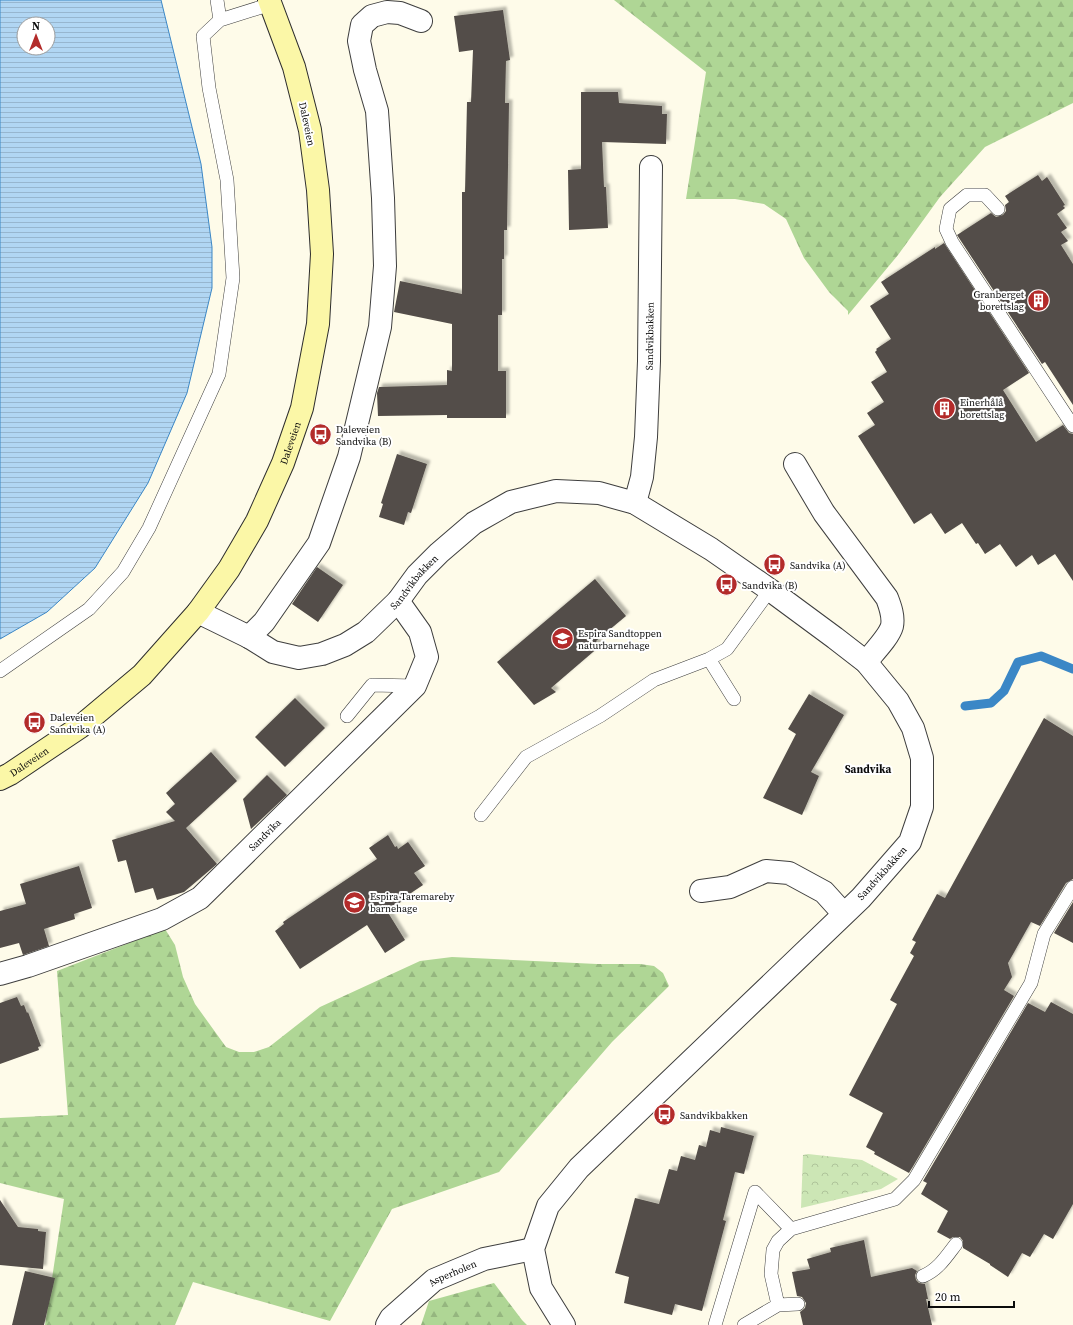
<svg xmlns="http://www.w3.org/2000/svg" width="1073" height="1325" viewBox="0 0 1073 1325" font-family="'Source Serif 4',serif">
<defs>
<pattern id="forest-firs" width="22" height="20" patternUnits="userSpaceOnUse"><rect width="22" height="20" fill="#afd695"/><path d="M5 1l3.5 6h-7zM16 11l3.5 6h-7z" fill="#95b67f"/></pattern>
<pattern id="park-crowns" width="20" height="18" patternUnits="userSpaceOnUse"><rect width="20" height="18" fill="#cce6b5"/><path d="M2 6a3 3 0 1 1 6 0M12 15a3 3 0 1 1 6 0" fill="none" stroke="#aec49a"/></pattern>
<pattern id="water-rules" width="6" height="5" patternUnits="userSpaceOnUse"><rect width="6" height="5" fill="#b1d6f3"/><path d="M0 2.5h6" fill="none" stroke="#97b6cf"/></pattern>
<filter id="shadow"><feDropShadow dx="3.5" dy="-3.5" stdDeviation="1" flood-color="#0004"/></filter>
</defs>
<rect width="100%" height="100%" fill="#fefbe9"/>
<path fill="url(#forest-firs)" d="M614,0H1073V103L985,147L940,197L898,255L848,315V311L829,292L804,258L786,219L764,204L735,199H686L706,72Z
M165,929L175,945L183,977L195,1004L226,1047L239,1052H254L269,1047L320,1007L420,961L452,957L597,964H640L654,966L663,973L669,986L612,1042L499,1172L392,1209L330,1321L193,1282L175,1325H45L64,1199L0,1183V1118L68,1115L57,971Z
M494,1283L522,1320L527,1325H421L429,1301Z"/>
<path fill="url(#park-crowns)" d="M808,1154L862,1160L898,1179L881,1189L801,1208L803,1155Z"/>
<path fill="url(#water-rules)" stroke="#3b87c6" fill-rule="evenodd" d="M0,0H161L201,164L212,247V288L187,393L148,483L95,568L47,612L0,639ZM24,24H48V48H24Z"/>
<g fill="none" stroke-linecap="round" stroke-linejoin="round">
<path stroke="#3b87c6" stroke-width="9" d="M965,706L991,703L1004,691L1018,662L1041,656L1073,669"/>
</g>
<path fill="#534d48" filter="url(#shadow)" d="M503,10L510,60L506,61L505,103H509L507,230H504V259H502V315H498V371H506V418H447V415L378,416L377,393L379,387L447,385V370L452,371V324L394,312L400,281L462,294V192H465L467,102H471L473,50L459,52L454,16Z
M581,92H618L619,103L662,106V114H667L666,144L602,142L604,187H606L608,228L569,230L568,170L581,169Z
M1038,175L1042,181L1047,177L1065,205L1063,206L1065,208L1057,214L1067,228L1061,232L1068,241L1061,245L1073,264V405L1045,362L1042,364L957,235L991,213L996,217L1003,215L1006,211L1005,205L1009,202L1005,196Z
M944,243L1029,373L1003,390L1036,442L1063,425L1069,433L1073,434V581L1055,554L1038,565L1032,555L1016,567L1000,544L985,554L978,543L976,544L962,523L945,534L931,513L914,524L858,436L875,425L867,413L884,402L871,382L887,372L875,352L877,350L876,349L891,339L870,306L889,294L881,282L935,247V249Z
M397,454L427,464L411,513L408,512L404,525L379,517L383,504L381,503Z
M317,567L343,585L318,622L292,604Z
M595,579L626,616L596,641L600,646L551,688L556,692L534,705L497,662Z
M809,694L844,715L811,772L819,776L802,815L763,798L796,734L788,729Z
M295,698L325,728L285,767L255,737Z
M1044,718L1073,736V879L1066,883L1040,926L1031,922L1008,963L1012,977L1004,990L1014,996L909,1173L874,1154L875,1152L866,1147L883,1113L849,1095L897,1004L890,1000L914,956L910,953L916,942L912,940L937,894L945,898Z
M211,752L237,781L186,828L217,864L184,892L157,900L153,888L135,893L126,860L118,862L112,840L175,821L166,812L175,804L166,793Z
M267,775L287,795L251,829L243,799Z
M388,835L395,847L397,846L398,849L408,842L425,866L414,873L423,885L408,895L410,896L387,911L405,940L385,953L367,925L300,969L275,931L284,924L283,922L377,859L369,848Z
M79,866L92,908L74,914L75,919L44,929L49,946L23,955L19,943L0,948V911L26,904L20,884Z
M1073,902V943L1054,933Z
M17,997L21,1006L24,1005L27,1013L28,1012L41,1046L38,1047L39,1050L0,1064V1003Z
M1051,1002L1073,1014V1204L1053,1239L1044,1234L1030,1257L1022,1253L1008,1277L990,1265V1264L963,1248V1241L960,1237H953L950,1239L937,1232L948,1211L921,1194L927,1183L923,1181L1028,1003L1045,1012Z
M721,1127L754,1136L744,1174L735,1172L723,1220L726,1221L702,1311L675,1304L672,1315L624,1303L629,1277L615,1273L635,1198L659,1204L669,1169L677,1171L681,1156L695,1160L699,1145L706,1147L710,1130L720,1133Z
M0,1200L18,1227L38,1229V1231L46,1232L43,1269L0,1265Z
M864,1240L871,1277L912,1268L917,1271L915,1275L916,1280L919,1283L925,1284L928,1299H926L932,1325H803L800,1312L805,1308L806,1303L802,1297L797,1296L792,1272L810,1269L807,1259L831,1252L830,1248Z
M25,1271L55,1278L44,1325H12Z"/>
<g fill="none" stroke-linecap="round" stroke-linejoin="round">
<defs>
<path id="lane" d="M217,0L220,20
M998,209L985,195H967L950,209L946,229L952,242L1073,426
M709,659L734,699
M0,671L89,609L123,572L149,528L219,374L233,278L227,180L209,88L203,36L220,20L271,4
M347,716L372,685L415,686
M481,815L526,757L600,716L654,680L709,659L727,649L770,590
M791,1229L895,1199L914,1180L1031,983L1044,934L1073,887
M923,1276C938,1270 946,1257 956,1244
M715,1325L755,1192L791,1229L778,1241L773,1250L771,1274L778,1305
M744,1325L778,1305L798,1304"/>
<g id="street">
<path d="M795,464L824,513L887,598C890,606 894,616 892,626C889,637 873,653 866,662"/>
<path id="s1" d="M635,503L642,477L646,437L649,361L651,167"/>
<path id="s2" d="M198,612L249,637L273,652L299,658L322,654L345,645L366,632L398,601L417,575L439,553L474,523L511,502L556,491L599,493L635,503L711,549L770,590L835,638L866,662L898,701L913,728L922,758V807L910,842L861,898L579,1168L548,1206L533,1249L541,1288L564,1325"/>
<path d="M249,637L264,622L319,543L349,457L380,327L385,266L383,198L377,111L365,70L359,41L362,25L372,16L387,12L400,13L421,21"/>
<path d="M701,891L730,887L766,871L789,873L824,892L843,913"/>
<path id="s3" d="M0,974L28,966L162,919L200,898L415,686L427,657L420,632L398,601"/>
<path id="s4" d="M387,1325L391,1318L434,1280L484,1259L533,1249"/>
</g>
<g id="secondary">
<path id="s5" d="M0,779L10,774L80,727L142,675L198,612L229,569L257,521L283,463L302,408L318,324L322,254L318,190L310,130L294,67L269,0"/>
</g>
</defs>
<use href="#lane" stroke="#3e3e3e" stroke-width="14"/>
<use href="#street" stroke="#3e3e3e" stroke-width="24"/>
<use href="#secondary" stroke="#2d2d2d" stroke-width="24"/>
<use href="#lane" stroke="#fff" stroke-width="13"/>
<use href="#street" stroke="#fff" stroke-width="22"/>
<use href="#secondary" stroke="#fbf7a7" stroke-width="22"/>
</g>
<defs>
<symbol id="building-disc" viewBox="-11 -11 22 22"><circle r="9.5" fill="#b32b2a" stroke="#fff"/><path d="M-4-6H4V6H1V3H-1V6H-4ZM-2.5-4.3h1.7v1.8h-1.7ZM.8-4.3h1.7v1.8H.8ZM-2.5-1h1.7V.8h-1.7ZM.8-1h1.7V.8H.8Z" fill="#fff"/></symbol>
<symbol id="bus-disc" viewBox="-11 -11 22 22"><circle r="9.5" fill="#b32b2a" stroke="#fff"/><path d="M-5-6H5V4H4V6H2V4H-2V6H-4V4H-5ZM-3.5-4V0h7V-4ZM-3.5 1.2v1.5H-2V1.2ZM2 1.2v1.5H3.5V1.2Z" fill="#fff"/></symbol>
<symbol id="school-disc" viewBox="-11 -11 22 22"><circle r="9.5" fill="#b32b2a" stroke="#fff"/><path d="M0-5L7-2L0 1L-7-2ZM-4 1L0 2.5L4 1V4Q0 6-4 4Z" fill="#fff"/></symbol>
</defs>
<g fill-rule="evenodd">
<use href="#building-disc" x="1026" y="288" width="25" height="25"/>
<use href="#building-disc" x="932" y="396" width="25" height="25"/>
<use href="#bus-disc" x="308" y="422" width="25" height="25"/>
<use href="#bus-disc" x="762" y="552" width="25" height="25"/>
<use href="#bus-disc" x="714" y="572" width="25" height="25"/>
<use href="#school-disc" x="550" y="626" width="25" height="25"/>
<use href="#bus-disc" x="22" y="710" width="25" height="25"/>
<use href="#school-disc" x="342" y="890" width="25" height="25"/>
<use href="#bus-disc" x="652" y="1102" width="25" height="25"/>
</g>
<g text-anchor="middle" dominant-baseline="central" stroke-width="4" stroke-linejoin="round" paint-order="stroke">
<g font-size="10" fill="#0b0b0b" stroke="#fff">
<text transform="translate(307 124) rotate(78)">Daleveien</text>
<text stroke="none"><textPath href="#s1" startOffset="168">Sandvikbakken</textPath></text>
<text stroke="none"><textPath href="#s5" startOffset="454">Daleveien</textPath></text>
<text stroke="none"><textPath href="#s2" startOffset="254">Sandvikbakken</textPath></text>
<text stroke="none"><textPath href="#s5" startOffset="34">Daleveien</textPath></text>
<text stroke="none"><textPath href="#s3" startOffset="305">Sandvika</textPath></text>
<text transform="translate(882 873) rotate(-48)">Sandvikbakken</text>
<text stroke="none"><textPath href="#s4" startOffset="85">Asperholen</textPath></text>
</g>
<g font-size="10" fill="#0b0b0b" stroke="#fff" text-anchor="start">
<text x="1024" y="294" text-anchor="end">Granberget<tspan x="1024" dy="12">borettslag</tspan></text>
<text x="960" y="402">Einerhålå<tspan x="960" dy="12">borettslag</tspan></text>
<text x="336" y="429">Daleveien<tspan x="336" dy="12">Sandvika (B)</tspan></text>
<text x="790" y="565">Sandvika (A)</text>
<text x="742" y="585">Sandvika (B)</text>
<text x="578" y="633">Espira Sandtoppen<tspan x="578" dy="12">naturbarnehage</tspan></text>
<text x="50" y="717">Daleveien<tspan x="50" dy="12">Sandvika (A)</tspan></text>
<text x="370" y="896">Espira Taremareby<tspan x="370" dy="12">barnehage</tspan></text>
<text x="680" y="1115">Sandvikbakken</text>
</g>
<g font-size="11" font-weight="bold" fill="#0b0b0b" stroke="#fff">
<text x="868" y="769">Sandvika</text>
</g>
</g>
<g transform="translate(36 36)"><circle r="19" fill="#ffffff" stroke="#9d9d9d"/>
<path d="M0-3L7 15L0 10L-7 15Z" fill="#b32b2a"/>
<text y="-6" font-size="11" font-weight="bold" text-anchor="middle" fill="#0b0b0b">N</text>
</g>
<path d="M929 1301v6h85v-6" fill="none" stroke="#0b0b0b" stroke-width="2"/>
<text x="935" y="1301" font-size="12" fill="#0b0b0b" stroke="#ffffff" stroke-width="3" paint-order="stroke">20 m</text>
</svg>
